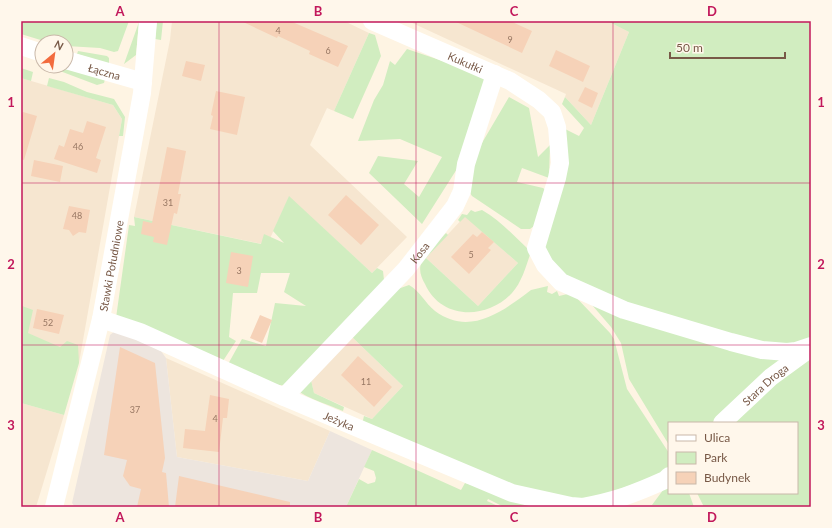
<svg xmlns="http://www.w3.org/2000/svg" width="832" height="528" viewBox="0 0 832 528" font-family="Lato,sans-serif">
<rect width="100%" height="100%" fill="#fef4e3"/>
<path fill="#f6e6d0" d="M172,21H344L369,33L334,111L327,108L310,145L407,237L372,273L289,197L267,245L134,217L170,40Z
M408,21H607L629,32L591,125L565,97L566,94Z
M21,78L113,105L122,119L79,363L21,343Z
M465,216L518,263L478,306L426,258Z
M352,337L403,386L372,419L314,393L311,380Z
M166,358L330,431L308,481L177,457Z
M21,403L64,415L36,507H21Z"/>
<path fill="#ede5de" d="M116,330L161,351L166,358L177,457L308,481L330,431L372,450L346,507H75L72,503L110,335Z"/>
<path fill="#d1edc0" d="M21,21H129L118,51L114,52L100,48L66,46V42H47L21,34Z
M157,21H163L161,40L155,39Z
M607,21H811V340L782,348L608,299L565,278L542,246L561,127L579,136L584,128L562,104L565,97L591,125L629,32Z
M139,22L136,55L124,64Z
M369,33L375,35L381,56L353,119L334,111Z
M407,49L490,77L462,161L422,224L369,173L378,156L418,161L404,184L419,197L442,157L400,139L358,141L374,100L383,85L390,61L395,65Z
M78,51L107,56L109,58V64L77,54Z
M53,66H59L105,79L104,83L97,85L52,68Z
M21,68L33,72L31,81L21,78Z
M49,78L64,82L87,92L114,99L125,117L123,136H119L122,119L113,105L47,86Z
M509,97L529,108L538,157L550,145L549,178L522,168L517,182L543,188L548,192L534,226L530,229H521L472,196L468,190L479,148Z
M289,196L372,273L377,268L383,271L384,280L288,386L271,384L227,366L242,339L266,346L275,303L306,306L284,292L290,273H261L257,293H233L229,337L236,341L221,364L116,318L129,225L135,226L134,217L261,244L264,234L284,243L273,231Z
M471,210L475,212L482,210C501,221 515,237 531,252C526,266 522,282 512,293C487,320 441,320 425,284C421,277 418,269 422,261C426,251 438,241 446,233L448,235L426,258L478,306L518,263L465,217L460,222L458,220L462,214L467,215Z
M409,285C420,291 425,303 435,311C470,337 503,311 531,290L548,286L547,292L552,294L557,291L559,296L572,293L610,333L614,339L627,389L669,453V471L585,502L524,492L362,424L364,416L372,419L403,386L352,337L311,380L314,393L344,407L343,411C334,407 305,397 300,392L395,290Z
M592,305L786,356L717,423H669V445L629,379L621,343L611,327Z
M22,306L33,310L28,333L60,347L67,341L78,345L79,363L64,415L21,403Z
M811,353V507H704L697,493H797V423H728Z
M372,450L461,490L465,483L551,507H504L488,499L487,501L500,507H346L359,479L368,484L375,482L376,478L374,471L364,467Z
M669,482V493H689L694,507L652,505Z"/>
<path fill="#f6d2b8" d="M241,21H290L348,46L338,67L309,54L310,51L278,36L277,38Z
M454,21H510L532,31L522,53Z
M556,50L590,66L583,82L549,66Z
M186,61L205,65L201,81L182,76Z
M585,87L598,93L592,108L578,101Z
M216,91L245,97L237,135L210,129L213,116L211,115Z
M23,112L37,116L24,160L21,159V118Z
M87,121L106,127L96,158L101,160L97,173L54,159L59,145L64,147L70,129L83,133Z
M167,147L186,151L178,194H181L177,214L174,213L167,245L153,242L154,237L141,234L143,221L152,223Z
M34,160L63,166L60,182L31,176Z
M346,195L379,225L361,245L328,215Z
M69,206L90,210L86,233L79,232L73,236L69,230L63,229Z
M482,232L494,242L488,248L491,250L469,274L451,257L473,234L477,237Z
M231,252L253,256L248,287L226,283Z
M37,309L64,315L59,334L33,328Z
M260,315L272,320L262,343L250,338Z
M120,347L155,363L165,458L162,472L166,473L169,507H137L141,489L130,486L123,476L127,460L104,455Z
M358,356L392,387L374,407L341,375Z
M210,395L229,399L227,418H223L219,452L183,448L185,429L205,431Z
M179,476L290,502V507H175Z"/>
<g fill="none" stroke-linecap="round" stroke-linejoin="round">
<g stroke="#fff" stroke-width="18">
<path id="s1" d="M372,21L510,81L539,100L552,112L557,127L560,163L557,178L536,248L545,265L561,282L624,310L731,342L762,350L787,352L796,351L811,346"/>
<path d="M21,46L42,53"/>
<path id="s2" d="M66,60L143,82"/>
<path id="s3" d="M101,319L140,332L284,397L512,493L571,506L583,507"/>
<path id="s4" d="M284,397L406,269L455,206L462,191L466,164L495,74"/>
<path id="s5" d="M722,423L771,377L808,350"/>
<path id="s6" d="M54,507L101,319L142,93L148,21"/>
<path d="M582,507C615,501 634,494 665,480L669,476"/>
</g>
</g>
<path fill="none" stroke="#c2185b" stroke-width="1" stroke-opacity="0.55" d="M219,21V507M416,21V507M613,21V507M21,183H811M21,345H811"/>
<g text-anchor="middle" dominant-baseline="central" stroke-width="3.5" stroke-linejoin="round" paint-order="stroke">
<g font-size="9" fill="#987763">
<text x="278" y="30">4</text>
<text x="510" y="39">9</text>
<text x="328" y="50">6</text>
<text x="78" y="146">46</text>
<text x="168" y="202">31</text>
<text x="77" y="215">48</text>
<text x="471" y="254">5</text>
<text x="239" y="270">3</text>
<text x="48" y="322">52</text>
<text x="366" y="381">11</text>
<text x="135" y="409">37</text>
<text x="215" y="418">4</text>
</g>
<g font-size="11" fill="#785947" stroke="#fff7eb">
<text stroke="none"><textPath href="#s1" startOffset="102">Kukułki</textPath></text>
<text stroke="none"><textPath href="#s2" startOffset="40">Łączna</textPath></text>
<text stroke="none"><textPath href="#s4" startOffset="198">Kosa</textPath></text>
<text stroke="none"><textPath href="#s6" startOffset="248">Stawki Południowe</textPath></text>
<text stroke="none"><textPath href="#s5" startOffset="58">Stara Droga</textPath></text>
<text stroke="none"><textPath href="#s3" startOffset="259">Jeżyka</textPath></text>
</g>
</g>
<rect width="832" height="528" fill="none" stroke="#fff7eb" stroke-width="44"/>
<rect x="668" y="422" width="130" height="72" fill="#fff7eb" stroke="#c9b8a9"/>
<rect x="676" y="435" width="20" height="6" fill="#ffffff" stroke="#c9b8a9"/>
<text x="704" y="442" font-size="12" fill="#785947">Ulica</text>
<rect x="676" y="452" width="20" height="12" fill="#d1edc0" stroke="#c9b8a9"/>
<text x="704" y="462" font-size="12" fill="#785947">Park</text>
<rect x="676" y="472" width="20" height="12" fill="#f6d2b8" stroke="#c9b8a9"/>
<text x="704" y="482" font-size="12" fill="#785947">Budynek</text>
<g transform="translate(54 54) rotate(29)"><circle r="19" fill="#fff7eb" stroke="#c9b8a9"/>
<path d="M0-3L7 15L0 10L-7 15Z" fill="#f26b3e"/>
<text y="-6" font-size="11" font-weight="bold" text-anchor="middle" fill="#785947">N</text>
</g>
<path d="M670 52v6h115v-6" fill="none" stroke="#785947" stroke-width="2"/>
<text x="676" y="52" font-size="12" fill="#785947" stroke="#fff7eb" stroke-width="3" paint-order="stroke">50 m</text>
<rect x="22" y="22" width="788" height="484" fill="none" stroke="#c2185b" stroke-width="1.5"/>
<g font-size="13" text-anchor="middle" font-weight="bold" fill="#c2185b">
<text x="120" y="16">A</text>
<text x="318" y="16">B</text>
<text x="514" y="16">C</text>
<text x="712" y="16">D</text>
<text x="11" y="107">1</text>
<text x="821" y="107">1</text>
<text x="11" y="269">2</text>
<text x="821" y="269">2</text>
<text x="11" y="430">3</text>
<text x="821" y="430">3</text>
<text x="120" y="522">A</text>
<text x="318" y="522">B</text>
<text x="514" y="522">C</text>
<text x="712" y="522">D</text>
</g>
</svg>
